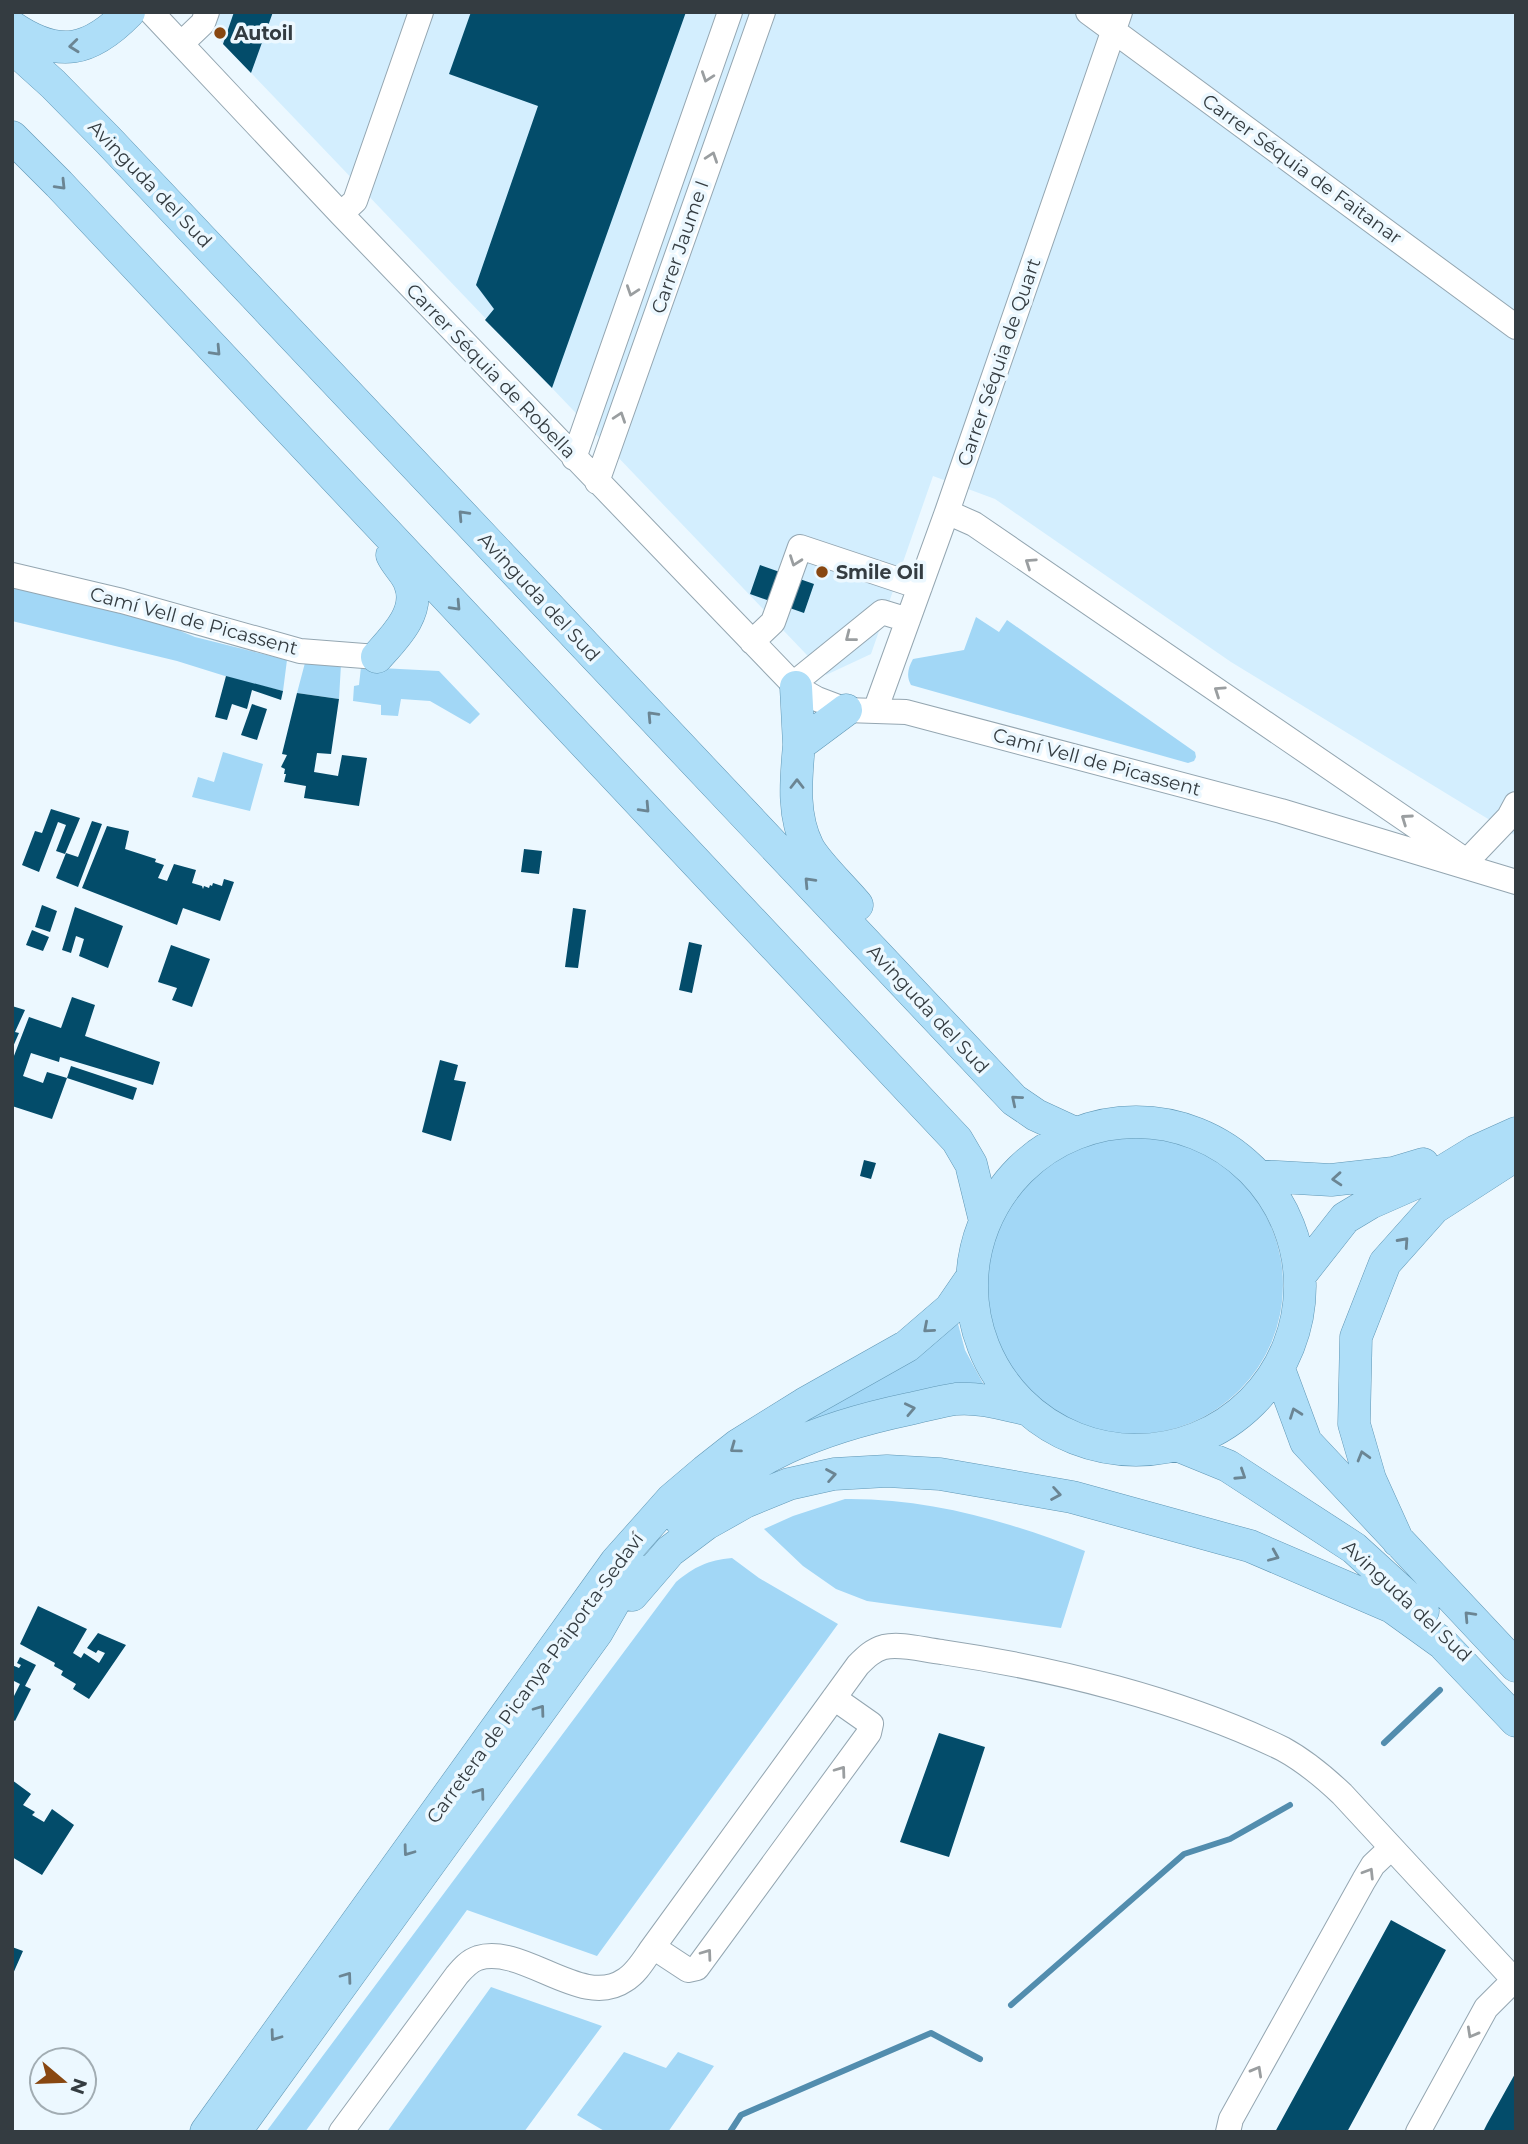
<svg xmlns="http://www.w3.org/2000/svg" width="1528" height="2144" viewBox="0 0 1528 2144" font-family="Montserrat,sans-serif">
<rect width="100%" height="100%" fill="#ecf8ff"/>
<path fill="#d3eefe" d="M193,12H1516V836L1231,662L995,499L933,476L871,654L826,675Z"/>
<path fill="#a2d7f6" d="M12,585L149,618L195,637L287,660L283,691L241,681L177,661L12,621Z
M976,617L999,632L1007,620L1195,752L1196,757L1194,761L1188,763L911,685C906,676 908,668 913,659L964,650Z
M306,659L341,664L339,699L297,693Z
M361,667L439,671L480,714L470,724L430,701L401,699L398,716L381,715V705L353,701L354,686L359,685Z
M223,752L263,764L250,811L192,797L198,777L214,782Z
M985 1285a149 149 0 1 1 298 0a149 149 0 1 1-298 0Z
M957,1320L965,1350L985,1387L741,1457Z
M845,1499C929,1498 1007,1521 1085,1551L1061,1628L867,1601L836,1589L803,1566L764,1529L793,1516Z
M732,1558L759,1578L838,1624L597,1956L467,1910L305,2132H266L676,1582C694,1567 708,1560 732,1558Z
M491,1987L602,2026L524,2132H387Z
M624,2052L666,2068L678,2052L714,2066L668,2132H606L577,2115Z"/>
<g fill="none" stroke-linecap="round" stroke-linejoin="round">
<path stroke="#528dae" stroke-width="6" d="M1384,1743L1440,1690
M1011,2005L1184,1854L1230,1839L1290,1805
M730,2132L741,2115L931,2033L980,2059"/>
</g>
<path fill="#034c6a" d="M234,12H273L251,73L223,44Z
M471,12H686L552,388L485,320L494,309L476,285L538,106L449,74Z
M760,565L814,584L804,613L750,594Z
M226,676L283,691L281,700L252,690L247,709L232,704L227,720L215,717Z
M297,693L339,699L331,754L317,753L314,772L338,776L342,755L367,758L359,806L304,798L306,786L284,782L286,774H284L285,769L281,767L287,755L282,754Z
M252,704L267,709L257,740L241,735Z
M51,809L80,818L65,854L56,851L66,825L58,822L39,872L22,865L35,831L42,833Z
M92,821L102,824L78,887L56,878L66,853L78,857Z
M107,826L129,831L125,849L156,859L155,862L164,865L158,878L167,881L174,864L196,870L192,883L202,886L203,889L204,886L209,888L210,885L212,886L213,883L222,886L224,879L234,882L220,921L183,908L177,925L82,888Z
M524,849L542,851L539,874L521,872Z
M42,905L57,911L50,932L35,927Z
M75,907L123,926L108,968L79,956L84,939L76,936L71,953L62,950Z
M573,908L586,910L578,968L565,967Z
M32,930L49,937L43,951L26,945Z
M689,942L702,945L692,993L679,990Z
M171,945L210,959L192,1007L172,1000L177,988L158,982Z
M72,997L95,1005L85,1036L160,1062L153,1085L60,1057L59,1062L31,1053L23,1076L43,1083L47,1072L67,1078L52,1119L12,1106V1061L29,1017L61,1028Z
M12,1006L25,1010L15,1032L19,1033L12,1049Z
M440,1060L458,1065L454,1080L466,1082L451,1141L422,1132Z
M71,1066L137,1088L133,1100L67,1078Z
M864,1160L876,1163L871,1179L860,1176Z
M38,1606L87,1629L73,1653L81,1658L84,1653L99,1663L105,1653L98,1650L96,1653L87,1648L98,1633L126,1645L89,1699L73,1689L76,1684L61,1675L63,1671L54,1666L55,1663L20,1644Z
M20,1657L36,1665L25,1686L31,1689L15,1721L12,1719V1700L20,1684L12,1680V1665L19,1668L21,1665L17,1663Z
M939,1733L985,1747L949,1857L900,1842Z
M12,1780L31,1794L23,1805L35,1812L32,1815L44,1822L52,1809L74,1825L42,1875L12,1857L14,1818L12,1817Z
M1391,1920L1446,1950L1347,2132H1275Z
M12,1947L23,1951L12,1976Z
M1516,2072V2132H1483L1487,2124Z"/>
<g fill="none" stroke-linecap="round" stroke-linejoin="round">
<defs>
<path id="minor" d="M151,12L341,214L796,687L817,699L846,710L906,712L1281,811L1516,882
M1088,12L1516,327
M181,44L203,23L207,12
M341,214L355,201L421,12
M574,458L730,12
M597,482L763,12
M947,512L974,524L1462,858
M12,575L122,601L300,651L377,657
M752,642L773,622L800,547L920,587
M793,684L882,612L908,620
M875,711L947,512L1120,12
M1467,861L1509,817L1516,804
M653,1947L688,1970L697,1968L869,1733L871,1724L834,1698
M341,2132L457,1975C463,1968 469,1961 478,1958C524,1944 582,2010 625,1980C637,1973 645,1958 653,1947L858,1665C866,1657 873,1650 884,1647C901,1643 924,1650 942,1652C1052,1668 1183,1700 1283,1749C1305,1761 1324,1777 1342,1794L1516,1982
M1228,2132L1231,2119L1364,1880L1373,1865L1391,1848
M1418,2132L1486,2008L1514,1980"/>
<path id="major" d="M12,27C59,59 90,52 129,12
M12,47L53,84L109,141L1014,1100L1036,1115L1075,1133
M12,137L59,184L957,1140L971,1164L985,1221
M377,657C394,638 421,612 410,584C407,573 397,566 392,555
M796,687L799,745
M846,710L799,745C796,779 792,815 808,847C817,864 844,889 857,905
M972 1286a164 164 0 1 1 328 0a164 164 0 1 1-328 0Z
M1260,1176L1331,1180L1393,1173L1423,1164
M1301,1274L1345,1218L1370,1203L1445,1170L1476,1151L1516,1133
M1279,1369L1306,1442L1516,1666
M1179,1446L1228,1466L1354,1548L1423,1611
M681,1521C748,1456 819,1428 909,1409C924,1406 941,1401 956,1399C979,1397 1003,1404 1025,1409
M1398,1541L1370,1479L1354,1424L1356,1337L1385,1263L1434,1208L1516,1155
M632,1595L670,1551L706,1524L745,1502L789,1484L834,1474L887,1471L940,1474L1072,1497L1250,1546L1392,1607L1442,1643L1516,1721
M206,2132L616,1562L672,1499L705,1471L738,1445L804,1404L907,1346L950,1309L972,1277
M235,2132L597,1632L621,1590L637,1570"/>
</defs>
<use href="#minor" stroke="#94a6b1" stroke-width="26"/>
<use href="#major" stroke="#6097b5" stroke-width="33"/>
<use href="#minor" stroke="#fff" stroke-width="24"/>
<use href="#major" stroke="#aedef8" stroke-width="32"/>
</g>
<defs><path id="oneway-chevron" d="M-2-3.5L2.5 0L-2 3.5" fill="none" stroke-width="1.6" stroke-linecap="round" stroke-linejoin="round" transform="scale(1.75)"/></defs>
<g stroke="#6b8593">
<use href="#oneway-chevron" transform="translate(74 46) rotate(174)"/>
<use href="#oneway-chevron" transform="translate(61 185) rotate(46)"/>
<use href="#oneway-chevron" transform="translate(216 351) rotate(47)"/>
<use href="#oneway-chevron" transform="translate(463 515) rotate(-133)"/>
<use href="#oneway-chevron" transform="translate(456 606) rotate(47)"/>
<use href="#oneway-chevron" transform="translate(652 716) rotate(-133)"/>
<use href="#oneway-chevron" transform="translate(797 784) rotate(-90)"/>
<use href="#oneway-chevron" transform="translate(645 808) rotate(47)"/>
<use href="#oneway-chevron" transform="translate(809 882) rotate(-133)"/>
<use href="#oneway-chevron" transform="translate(1016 1100) rotate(-140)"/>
<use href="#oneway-chevron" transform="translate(1337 1179) rotate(176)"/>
<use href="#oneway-chevron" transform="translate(1404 1242) rotate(-48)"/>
<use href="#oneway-chevron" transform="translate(928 1328) rotate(139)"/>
<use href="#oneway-chevron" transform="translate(910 1409) rotate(-12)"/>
<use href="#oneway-chevron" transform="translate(1295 1413) rotate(-110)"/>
<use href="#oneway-chevron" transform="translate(735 1448) rotate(144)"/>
<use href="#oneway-chevron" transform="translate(1363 1456) rotate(-106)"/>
<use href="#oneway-chevron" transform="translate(831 1475) rotate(-10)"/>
<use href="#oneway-chevron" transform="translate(1241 1475) rotate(33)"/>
<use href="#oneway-chevron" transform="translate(1056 1494) rotate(10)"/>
<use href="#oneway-chevron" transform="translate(1274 1556) rotate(23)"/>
<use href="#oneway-chevron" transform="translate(1469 1616) rotate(-133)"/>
<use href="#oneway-chevron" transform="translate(540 1710) rotate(-54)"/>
<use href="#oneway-chevron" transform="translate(480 1793) rotate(-54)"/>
<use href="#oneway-chevron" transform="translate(408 1851) rotate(126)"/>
<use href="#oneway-chevron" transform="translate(347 1977) rotate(-54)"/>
<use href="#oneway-chevron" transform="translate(275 2036) rotate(126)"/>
</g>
<g stroke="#9a9ea0">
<use href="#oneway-chevron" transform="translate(707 77) rotate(109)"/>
<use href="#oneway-chevron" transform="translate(712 157) rotate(-71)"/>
<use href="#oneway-chevron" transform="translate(632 291) rotate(109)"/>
<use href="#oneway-chevron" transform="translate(620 417) rotate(-71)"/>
<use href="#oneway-chevron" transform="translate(795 561) rotate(110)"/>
<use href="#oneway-chevron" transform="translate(1030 563) rotate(-146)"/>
<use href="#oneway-chevron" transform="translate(850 637) rotate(142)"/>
<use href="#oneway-chevron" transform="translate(1219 691) rotate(-146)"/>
<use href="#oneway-chevron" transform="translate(1406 819) rotate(-145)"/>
<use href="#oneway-chevron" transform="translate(841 1771) rotate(-54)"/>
<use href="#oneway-chevron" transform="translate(1369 1873) rotate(-58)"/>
<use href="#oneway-chevron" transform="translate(707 1954) rotate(-54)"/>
<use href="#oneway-chevron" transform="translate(1472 2033) rotate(119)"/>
<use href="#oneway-chevron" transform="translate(1257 2071) rotate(-61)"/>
</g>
<g fill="#884711" stroke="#ecf8ff" stroke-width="2.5">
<circle cx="220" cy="33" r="7"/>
<circle cx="822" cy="572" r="7"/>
</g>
<g text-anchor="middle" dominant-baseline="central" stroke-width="7" stroke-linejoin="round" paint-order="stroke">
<g font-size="19" font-weight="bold" fill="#343c41" stroke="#ecf8ff" text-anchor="start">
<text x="234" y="33">Autoil</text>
<text x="836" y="572">Smile Oil</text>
</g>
<g font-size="19" fill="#343c41" stroke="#ecf8ff">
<text transform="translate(1302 169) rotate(36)">Carrer Séquia de Faitanar</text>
<text transform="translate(150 184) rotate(46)">Avinguda del Sud</text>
<text transform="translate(680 247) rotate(-71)">Carrer Jaume I</text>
<text transform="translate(999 362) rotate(-71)">Carrer Séquia de Quart</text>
<text transform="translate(491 371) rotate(46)">Carrer Séquia de Robella</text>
<text transform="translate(539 597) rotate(47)">Avinguda del Sud</text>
<text transform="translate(194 621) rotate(15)">Camí Vell de Picassent</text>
<text transform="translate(1097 762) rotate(15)">Camí Vell de Picassent</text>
<text transform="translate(928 1009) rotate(47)">Avinguda del Sud</text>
<text transform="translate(1407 1601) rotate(43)">Avinguda del Sud</text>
<text transform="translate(535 1678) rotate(-54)">Carretera de Picanya-Paiporta-Sedaví</text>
</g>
</g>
<rect width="1528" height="2144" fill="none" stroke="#343c41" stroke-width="28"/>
<g transform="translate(63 2081) rotate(109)"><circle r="33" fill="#ecf8ff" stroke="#a2adb3" stroke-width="2"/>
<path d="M0-5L12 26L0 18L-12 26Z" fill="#884711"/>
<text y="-10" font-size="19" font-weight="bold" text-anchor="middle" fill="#343c41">N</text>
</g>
</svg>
